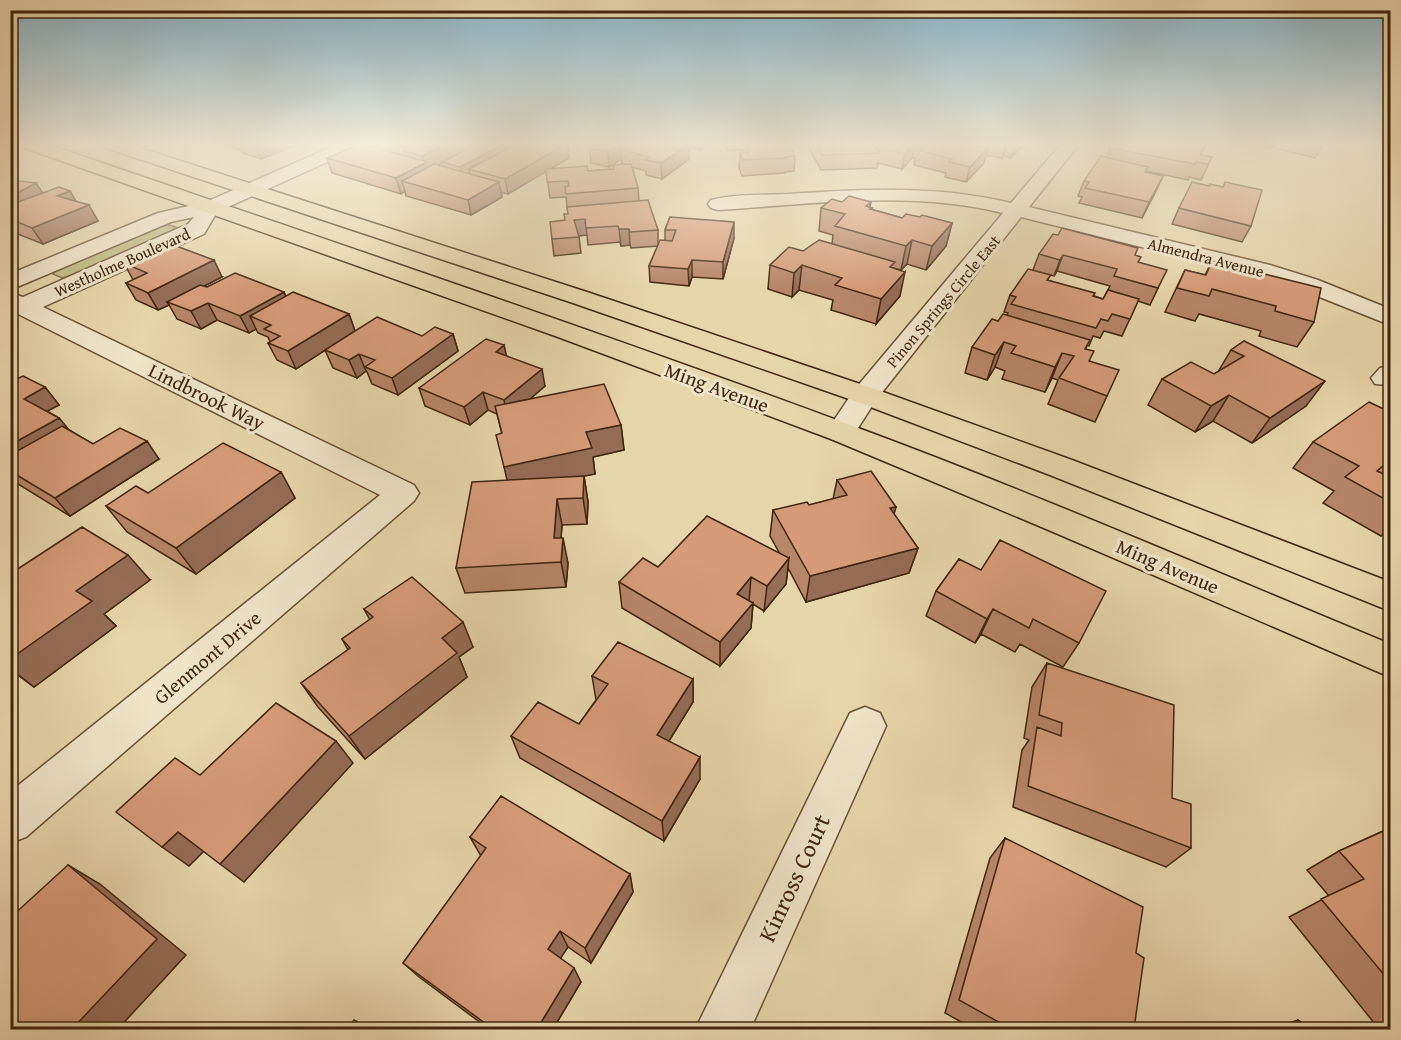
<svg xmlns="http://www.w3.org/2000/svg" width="1401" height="1040" viewBox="0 0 1401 1040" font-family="'Gentium Book Plus',serif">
<rect width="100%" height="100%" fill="#e6d4aa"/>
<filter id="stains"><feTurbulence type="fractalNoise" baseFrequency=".00333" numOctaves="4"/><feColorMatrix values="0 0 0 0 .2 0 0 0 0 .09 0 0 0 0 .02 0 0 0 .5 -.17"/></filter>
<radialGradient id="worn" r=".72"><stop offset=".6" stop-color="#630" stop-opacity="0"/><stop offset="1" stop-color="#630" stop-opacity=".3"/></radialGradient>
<path fill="#bdba83" stroke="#7f7048" stroke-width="1.5" d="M166,224L176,227L170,232L73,275L62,278L53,274L56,270Z"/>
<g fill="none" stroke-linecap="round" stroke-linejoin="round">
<defs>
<path id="minor" d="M338,144H361L358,148L217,212L204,234L43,307L414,485L419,493L414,501L26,837L10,843V792L380,495L10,310V293L23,297L188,224L194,217L171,222L10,290V274L158,213L206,202Z
M1061,144H1079L1029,207L1270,265L1318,280L1390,309V325L1302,290L1254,275L1021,217L876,400L851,439L841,442L831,439L826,432L855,389L1003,213C910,190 812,204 718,210L711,208L708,204L711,200C735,194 763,195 788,194C864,189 937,185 1011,203Z
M1390,366V385L1375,384L1371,378L1380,368Z
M865,707L880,713L886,726L750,1030H695L850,713Z"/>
<path id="major" d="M22,144H47C315,236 584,326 850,425C1032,492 1211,570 1390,644V677L1051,531L831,439L558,337L25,148Z
M103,144H128L590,293L872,388L1072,460L1390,582V611L1050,475L852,400L573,303L106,148Z"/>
</defs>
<use href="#minor" stroke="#6a5134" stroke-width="3"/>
<use href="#major" stroke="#41250d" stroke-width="3"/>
<use href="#minor" fill="#efe3c8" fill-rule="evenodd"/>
<use href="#major" fill="#e6d4aa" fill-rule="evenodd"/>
</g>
<path fill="#b78568" stroke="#41250d" stroke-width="1.5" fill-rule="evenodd" d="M220,144H298L261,159L243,153L241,150Z
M373,144H567L569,158L550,169L588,171L614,169L613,165H624L622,164L621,159L609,167L591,163L590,148L597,144H715L710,147L705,146L700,150L689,147V159L662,179L646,175V171L632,167L638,188L639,201L658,230V244L665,240V230L670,217L734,238L723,279L692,277L689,286L650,282L649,266L658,246L631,248L630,245L621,246L620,242L588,245L587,235L579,236L581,253L554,256L552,239L565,220L568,214L567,207L566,197L550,198L546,171L508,194L501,192L502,197L471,215L406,196L405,191L401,194L332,173L327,158L374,147Z
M725,144H789L795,156L794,171L785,172V173L742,176L739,168L740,153H742V150L728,151Z
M807,144H878L877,147L881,144H1024L1011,158L1004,156L1002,158L986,155L984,163L966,182L945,177L946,173L914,165L915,158H912L902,169L878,163L877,168L821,170Z
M1113,144H1218L1217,146L1207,144L1200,155L1212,157L1201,180L1189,177L1188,180L1146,171V172L1163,176L1156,191L1142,218L1079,203L1082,197L1078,196L1084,181L1106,158L1110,148Z
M1257,144H1324L1315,158Z
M10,180L43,193L76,202L98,221L43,244L10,231Z
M842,202H871L870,207L872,208L871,209L902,218L920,217L952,223L946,246L926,270L907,264L901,270L894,268L900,296L876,324L831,310L833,300L799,290L792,297L768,289L770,265L803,251L832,244L833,235L819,231L821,208Z
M1179,208L1251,226L1242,242L1172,224Z
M1039,254L1135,255L1138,262L1158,288L1150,305L1138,301L1122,336L1104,331L1100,338L1093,336L1089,346L1087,345L1086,349L1089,361L1107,396L1095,422L1048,404L1058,380L1052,378L1045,392L1002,379L1005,371L995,367L987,380L965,373L972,347L998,321L1007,315L1008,313L1004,312L1010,295L1033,270ZM1057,271L1110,286L1103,299L1048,280L1050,275L1054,276Z
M1212,261L1314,322L1297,347L1259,336L1261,331L1199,314L1195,321L1165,312L1185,270L1205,275Z
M124,263L222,277L204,286L207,287L284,292L285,296L349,314L355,331L296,369L277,360L268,343L270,342L268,337L258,333L256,329L249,333L217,320L201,329L177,319L169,305L158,310L136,300L126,283L133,280Z
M453,334L458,351L398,395L372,384L367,372L366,371L357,378L333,368L325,350L422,336Z
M1244,341L1306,406L1252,443L1213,421L1195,432L1148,405L1162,379L1214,374L1218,372L1231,350Z
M504,345L506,356L545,386L530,399L621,425L624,450L593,457L595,474L584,476L588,502L587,524L562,525L561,538L568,563L566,587L465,593L456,568L507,480L502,434L497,414L488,410L470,425L425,406L419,388Z
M10,372L16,379L45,387L59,405L47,411L59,418L69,430L93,444L159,459L70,516L13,481L10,478Z
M1390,412V528L1381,536L1323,503L1334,491L1293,468L1313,442Z
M281,472L295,498L196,574L127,532L106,506L148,493Z
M837,480L894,514L918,548L909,573L806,602L788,568L786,584L764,611L753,604L751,628L720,666L622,608L619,582L658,567L780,554L770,536L773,510L809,505L833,499Z
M959,559L1079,643L1063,667L1020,644L1015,652L981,634L975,643L926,616L936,591Z
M10,574L150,580L104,614L116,626L34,687L10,669Z
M364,609L473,647L459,657L467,677L365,759L318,707L301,683L348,650L342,639L370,620Z
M1047,663L1172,798L1191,848L1166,867L1013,807L1022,750L1029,740L1024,738L1032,687Z
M592,676L693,679V702L669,741L700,779L664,841L520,758L511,736L579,724L596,700Z
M1390,828V1029H1379L1289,917L1329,896L1307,870L1339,851Z
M470,837L630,874L633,892L591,963L568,947L560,958L581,982L553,1029H489L419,977L403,963L481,856Z
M1005,838L1136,953L1134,1029H974L945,1013L990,858Z
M1298,1020L1311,1029H1271Z"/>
<path fill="#956c55" stroke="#41250d" stroke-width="1.5" d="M255,144H298L261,159Z
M408,144H443L405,152L403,146Z
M448,144H480L442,162V163L429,170L402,181L405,191L401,194L396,178L424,164L422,156Z
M504,144H527L469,169L471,178L463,182L460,167Z
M566,144H567L569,158L508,194L505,179Z
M620,144H624V150L620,149L621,159L609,167L608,152Z
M700,144H705V146L700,150Z
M915,144L912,158L902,169L905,154Z
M1006,144H1008L1004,156L1002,158Z
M1016,144H1024L1011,158Z
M689,145V159L662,179L661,163Z
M988,148L984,163L966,182L970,167Z
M1163,176L1156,191L1142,218L1149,202Z
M499,182L502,197L471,215L468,200Z
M36,183L46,198L10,209V197Z
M70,191L79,206L57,196Z
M89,205L98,221L43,244L32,228Z
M585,219L587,235L576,236L574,220Z
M734,222V238L723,279V262Z
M952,223L946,246L926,270L932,246Z
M619,229H629L630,245L621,246Z
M912,240L907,264L901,270L906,246Z
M1063,255L1057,271L1054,276L1060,260Z
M214,260L222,277L171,303L167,302L169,305L158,310L148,293Z
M692,260V277L689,286L688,269Z
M802,265L799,290L792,297L794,273Z
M905,272L900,296L876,324L881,299Z
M284,292L291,309L250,316L256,329L249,333L240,316Z
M208,303L217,320L201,329L191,311Z
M349,314L355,331L296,369L288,351Z
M453,334L458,351L398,395L392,378Z
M1004,342L995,367L987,380L995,355Z
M504,345L508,363L496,352Z
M1062,353L1052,378L1045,392L1055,367Z
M359,354L366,371L357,378L349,360Z
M542,369L545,386L508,418L504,400Z
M10,372L21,385L10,391Z
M1325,381L1306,406L1252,443L1270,418Z
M45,387L59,405L38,416L24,399Z
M483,392L488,410L470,425L464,407Z
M1229,395L1213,421L1195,432L1211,406Z
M59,418L73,435L10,471V445Z
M621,425L624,450L593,457L595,474L584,476L588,502L587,524L583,498L510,493L504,467L586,432Z
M147,441L159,459L70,516L55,498Z
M281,472L295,498L196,574L176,548Z
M557,499L562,525L559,563L554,538Z
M896,507L889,533L890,508Z
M563,538L568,563L566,587L561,562Z
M918,548L909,573L806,602L810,576Z
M128,555L150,580L104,614L116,626L34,687L10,668V659L76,591Z
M789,558L786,584L764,611L767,586Z
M751,577L749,602L737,594Z
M753,603L751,628L720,666V642Z
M993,609L981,634L975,643L987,619Z
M463,622L473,647L459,657L467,677L365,759L349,736L442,638Z
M693,679V702L659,757L657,735Z
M336,741L353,763L244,882L220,864Z
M700,757V779L664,841L662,821Z
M178,832L204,851L189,866L162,847Z
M68,865L100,884L186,955L118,1029H72Z
M630,874L633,892L591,963L585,948Z
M560,931L568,947L556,965L548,949Z
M574,968L581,982L553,1029H537Z
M354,1020L370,1029H366Z"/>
<path fill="#d59b79" stroke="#41250d" stroke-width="1.5" d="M359,144H362L427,162L396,178L327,158Z
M393,144H408L403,146Z
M419,144H448L422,156L403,151Z
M477,144H504L460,167L442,162Z
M516,144H566L505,179L469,169Z
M597,144H620L608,152L590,148Z
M629,144H685L689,145L661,163L645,160L649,157L620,149Z
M745,144H789L795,156L785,157L786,158L743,160L740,153H749Z
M816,144H873L880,153L822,155Z
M881,144H914L905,154L877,147Z
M918,144H966L988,148L970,167L949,162L952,159L917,150L923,145Z
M1113,144H1205L1200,155L1212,157L1208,164L1196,162L1195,164L1110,148Z
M1101,156L1148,167L1145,172L1163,176L1149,202L1085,188L1089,182L1084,181Z
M434,164L499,182L468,200L402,181Z
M631,164L638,188L566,194L565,187L569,186L568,181L547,182L546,169L587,166L588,171L614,169L613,165Z
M10,180L36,183L10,197Z
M1192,182L1209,186L1210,184L1223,187L1225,182L1262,190L1251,226L1179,208Z
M59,187L70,191L57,196L89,205L32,228L10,219V205Z
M849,196L871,202L866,206L872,208L870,209L902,218L906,214L920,217L922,215L952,223L932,246L912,240L906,246L835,226L845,214L821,208L832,199L842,202Z
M648,200L658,230L630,232L629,229H619L618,226L586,228L585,219L574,220L579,237L552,239L550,222L565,220L564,214H568L567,207Z
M670,217L734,222L723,262L692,260L688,269L649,266L660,240L672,241L676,230H665Z
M1062,228L1138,248L1135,255L1141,257L1138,262L1167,270L1158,288L1114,276L1117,269L1063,255L1060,260L1039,254L1053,234L1058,235Z
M819,240L895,262L890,267L905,272L881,299L835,285L842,278L802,265L794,273L770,265L789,247L803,251Z
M168,243L214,260L148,293L126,283L147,273L124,263Z
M1212,261L1321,288L1314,322L1275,311L1276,306L1212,289L1209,296L1177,288L1185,270L1206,275Z
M1028,269L1051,275L1047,280L1095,293L1093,296L1103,299L1108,290L1139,299L1130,319L1112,314L1108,321L1101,319L1096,328L1011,304L1016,297L1010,295Z
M235,273L284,292L240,316L208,303L191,311L167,302L200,285L207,287Z
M293,292L349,314L288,351L268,343L280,336L264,329L271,325L250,316Z
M1003,314L1090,340L1085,349L1094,351L1089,361L1119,370L1107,396L1059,378L1074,356L1062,353L1055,367L1011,353L1016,346L1004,342L995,355L972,347L992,319L998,321Z
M377,317L422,336L435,327L453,334L392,378L365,367L375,360L359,354L349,360L325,350Z
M486,339L504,345L496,352L542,369L504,400L483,392L464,407L419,388Z
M1244,341L1325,381L1270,418L1229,395L1211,406L1162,379L1191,362L1214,374L1244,356L1231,350Z
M23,376L45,387L24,399L59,418L10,445V382Z
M604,384L621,425L586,432L592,448L504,467L496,435L502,433L495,406Z
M1369,402L1390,412V469L1384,465L1377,471L1390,477V502L1345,477L1359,466L1313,442Z
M62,426L93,444L120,428L147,441L55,498L10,471V455Z
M223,443L281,472L176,548L106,506L136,486L148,493Z
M871,471L896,507L890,508L918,548L810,576L773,510L807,502L809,505L847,495L837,480Z
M584,476L583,498L557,499L554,538H563L561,562L456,568L472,482Z
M707,516L789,558L767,586L751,577L737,594L753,603L720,642L619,582L643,558L658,567Z
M82,527L128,555L76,591L92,601L10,659V574Z
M1000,540L1106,591L1079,643L1033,619L1029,628L993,609L987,619L936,591L959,559L981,570Z
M412,577L463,622L442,638L457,653L349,736L301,683L350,648L342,639L373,617L364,609Z
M618,642L693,679L657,735L700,757L662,821L511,736L538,702L579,724L608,684L592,676Z
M1047,663L1174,705L1172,798L1191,804V848L1028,786L1037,727L1061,736L1062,723L1039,715Z
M276,703L336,741L220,864L178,832L162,847L116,812L175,758L200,775Z
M501,796L630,874L585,948L560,931L548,949L574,968L537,1029H493L403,963L486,848L470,837Z
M1390,828V982L1321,899L1364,879L1339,851Z
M1005,838L1143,907L1136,953L1144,958L1134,1029H1011L959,1000Z
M68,865L157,939L72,1029H10V960L17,954L10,948V918Z
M354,1020L366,1029H347Z
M1298,1020L1311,1029H1295Z"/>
<linearGradient id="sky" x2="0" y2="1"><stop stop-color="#87b6ce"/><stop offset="0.5" stop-color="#f4ecd9"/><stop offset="1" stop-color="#f4ecd9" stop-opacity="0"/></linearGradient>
<rect width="1401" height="289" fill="url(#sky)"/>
<g text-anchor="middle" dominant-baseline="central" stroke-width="6" stroke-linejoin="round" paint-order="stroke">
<g font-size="16" fill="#41250d" stroke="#efe3c8">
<text transform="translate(1206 257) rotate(14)">Almendra Avenue</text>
<text transform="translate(122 262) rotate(-24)">Westholme Boulevard</text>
<text transform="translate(943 301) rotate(-50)">Pinon Springs Circle East</text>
</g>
<g font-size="20" fill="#41250d" stroke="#efe3c8">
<text transform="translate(717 387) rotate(20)">Ming Avenue</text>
<text transform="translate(207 396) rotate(26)">Lindbrook Way</text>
<text transform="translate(1168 566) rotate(23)">Ming Avenue</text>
<text transform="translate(207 657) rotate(-40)">Glenmont Drive</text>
</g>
<g font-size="24" fill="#41250d" stroke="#efe3c8">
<text transform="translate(794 878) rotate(-65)">Kinross Court</text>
</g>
</g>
<rect width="1401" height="1040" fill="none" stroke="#e6d4aa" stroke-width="36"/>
<rect x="12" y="12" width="1377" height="1016" fill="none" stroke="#41250d" stroke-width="3"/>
<rect x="18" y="18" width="1365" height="1004" fill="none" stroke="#41250d" stroke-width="1.5"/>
<rect width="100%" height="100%" filter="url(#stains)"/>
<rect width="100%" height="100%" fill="url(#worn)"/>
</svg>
